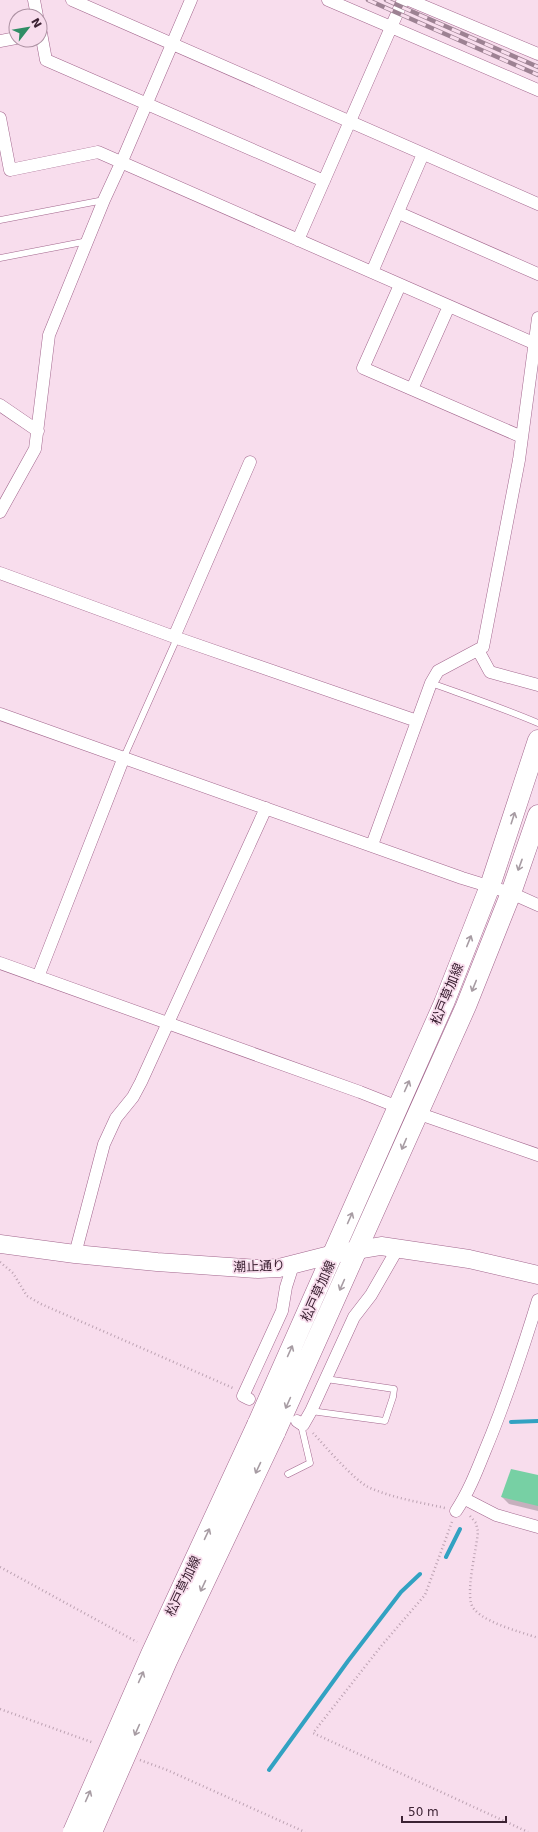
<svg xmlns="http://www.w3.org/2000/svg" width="538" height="1832" viewBox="0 0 538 1832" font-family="'DejaVu Sans','Noto Sans JP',sans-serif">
<rect width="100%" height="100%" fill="#f8dded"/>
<path fill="#0003" d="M538,1476V1511L509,1504L502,1497Z"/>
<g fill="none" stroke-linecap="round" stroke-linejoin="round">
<path stroke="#32a2c2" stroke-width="4" d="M511,1422L538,1421
M446,1557L460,1529
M269,1770L348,1661L401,1592L420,1574"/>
</g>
<path fill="#77d0a4" d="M511,1469L538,1475V1506L501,1497Z"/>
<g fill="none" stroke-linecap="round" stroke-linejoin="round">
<defs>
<path id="lane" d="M0,220L104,200
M0,258L88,241
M431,683C467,696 503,708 538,723
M124,757L177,638
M311,1411L385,1421L393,1397L394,1389L326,1379
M288,1474L310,1463L302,1429L303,1425"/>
<path id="street" d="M34,0L37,16
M72,0L538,204
M328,0L538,90
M409,0L538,54
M41,33L46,60L324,181
M0,41L16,38
M0,118L10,170L98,152L538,345
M399,213L538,274
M298,240L403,0
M372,272L423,154
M400,285L363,368L522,437
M412,389L449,306
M0,405L38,431
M0,512L35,449L49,335L104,200L122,161L191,0
M0,573L177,638L417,721
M174,637L250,462
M478,650L490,672L538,685
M0,714L462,878L511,893L538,905
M372,845L431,683L438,671L483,647L519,460L538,318
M0,963L360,1092L398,1107
M38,977L124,757
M417,1113L538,1155
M75,1254L104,1144L116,1118L133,1097L141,1082L266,808
M249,1399L243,1396L282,1311L286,1287L293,1265
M297,1421L303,1425L311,1411L354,1317L371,1295L398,1248
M465,1499L496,1515L538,1527
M456,1511C468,1493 476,1473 484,1453C505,1403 522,1352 538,1300"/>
<path id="secondary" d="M0,1244L75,1254L157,1262L258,1269L279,1268L334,1254L381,1246L469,1259L538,1275"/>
<path id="primary" d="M257,1425L444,1003L490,886L538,740
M275,1433L466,1006L511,893L538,815"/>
</defs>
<use href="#lane" stroke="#a2668d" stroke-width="7"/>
<use href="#street" stroke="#a2668d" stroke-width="13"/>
<use href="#secondary" stroke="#a2668d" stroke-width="19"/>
<use href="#primary" stroke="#a2668d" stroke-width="21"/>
<path stroke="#bca2b2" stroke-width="2.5" stroke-dasharray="1 3" stroke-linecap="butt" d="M0,1262L13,1273L27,1296L41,1304L233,1388
M313,1433C325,1446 353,1479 368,1487C392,1498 419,1502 445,1508
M470,1516L476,1523L478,1532C476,1551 467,1586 471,1603C475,1621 522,1632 538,1638
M452,1522L425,1595L382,1645L313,1733L528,1832
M0,1567L137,1642
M0,1709L94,1743
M140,1760L167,1770L305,1832"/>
<use href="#lane" stroke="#fff" stroke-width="6"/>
<use href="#street" stroke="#fff" stroke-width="12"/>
<use href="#secondary" stroke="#fff" stroke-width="18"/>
<use href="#primary" stroke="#fff" stroke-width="20"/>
<defs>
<path id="rail" d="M368,0L538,75
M386,0L538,67"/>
</defs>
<use href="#rail" stroke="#9d8293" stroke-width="4.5"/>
<use href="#rail" stroke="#f8dded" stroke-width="3" stroke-dasharray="9" stroke-linecap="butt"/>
<defs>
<path id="primary-bridge" d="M73,1832L151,1654L257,1425
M92,1832L167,1661L275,1433"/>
</defs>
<use href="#primary-bridge" stroke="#a2668d" stroke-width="21" stroke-linecap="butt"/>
<use href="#primary-bridge" stroke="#fff" stroke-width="20"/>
</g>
<defs><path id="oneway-shaft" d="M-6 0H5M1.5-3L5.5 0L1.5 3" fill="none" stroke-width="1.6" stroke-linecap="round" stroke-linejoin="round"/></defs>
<g stroke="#a79ca3">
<use href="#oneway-shaft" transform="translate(513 818) rotate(-72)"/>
<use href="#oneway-shaft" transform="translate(520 865) rotate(110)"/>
<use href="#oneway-shaft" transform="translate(469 941) rotate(-68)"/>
<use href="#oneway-shaft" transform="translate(474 986) rotate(112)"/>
<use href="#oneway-shaft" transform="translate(407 1086) rotate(-66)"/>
<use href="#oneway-shaft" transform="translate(404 1144) rotate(113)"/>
<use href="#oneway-shaft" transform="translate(350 1218) rotate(-66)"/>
<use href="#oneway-shaft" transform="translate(342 1285) rotate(114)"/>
<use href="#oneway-shaft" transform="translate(290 1351) rotate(-66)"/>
<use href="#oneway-shaft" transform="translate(288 1403) rotate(114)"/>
<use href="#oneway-shaft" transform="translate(258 1468) rotate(115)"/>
<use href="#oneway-shaft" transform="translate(207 1534) rotate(-65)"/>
<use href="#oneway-shaft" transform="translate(203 1586) rotate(115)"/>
<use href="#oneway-shaft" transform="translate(141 1677) rotate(-66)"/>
<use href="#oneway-shaft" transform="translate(137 1730) rotate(114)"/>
<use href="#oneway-shaft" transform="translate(88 1796) rotate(-66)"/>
</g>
<g text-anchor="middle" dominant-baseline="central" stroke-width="3.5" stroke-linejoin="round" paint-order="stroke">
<g font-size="13" fill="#3c2233" stroke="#f8dded">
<text transform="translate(447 994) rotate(-68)">松戸草加線</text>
<text transform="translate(259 1266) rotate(-2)">潮止通り</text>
<text transform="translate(318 1291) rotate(-66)">松戸草加線</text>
<text transform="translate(183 1586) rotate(-65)">松戸草加線</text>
</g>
</g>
<g transform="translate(28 28) rotate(59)"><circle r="19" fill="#f8dded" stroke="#ad92a3"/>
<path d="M0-3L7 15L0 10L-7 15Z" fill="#2f8d65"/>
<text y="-6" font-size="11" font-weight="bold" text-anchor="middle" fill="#3c2233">N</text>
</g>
<path d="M402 1816v6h104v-6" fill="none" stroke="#3c2233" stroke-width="2"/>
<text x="408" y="1816" font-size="12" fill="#3c2233" stroke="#f8dded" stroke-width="3" paint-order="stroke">50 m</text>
</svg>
